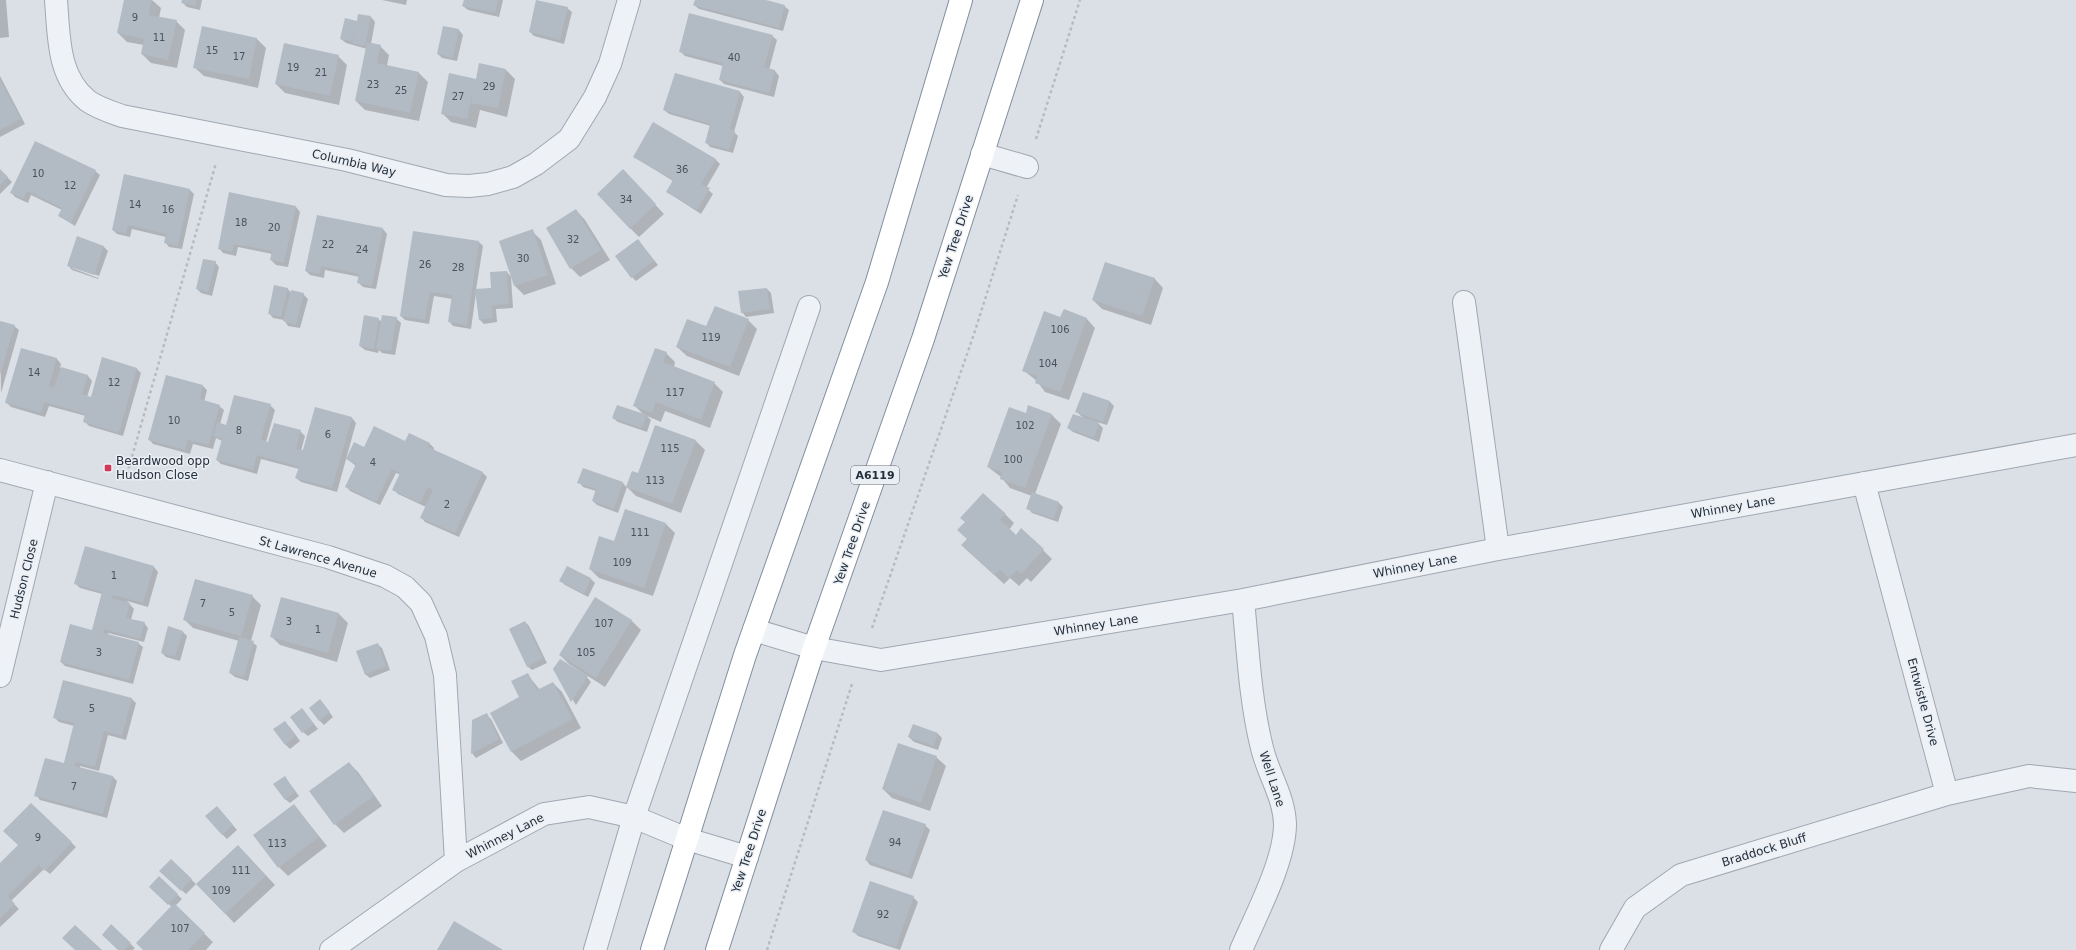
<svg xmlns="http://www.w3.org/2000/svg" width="2076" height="950" viewBox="0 0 2076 950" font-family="'DejaVu Sans',sans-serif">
<rect width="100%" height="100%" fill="#dbe0e7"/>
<path fill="#0003" fill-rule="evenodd" d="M0,0H6L9,37L0,38Z
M125,0H152L161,8L159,18L176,21L185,30L177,68L151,63L142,54L144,45L127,42L118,33Z
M183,0H202L200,10L187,7L183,3Z
M382,0H407L406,5Z
M465,0H503L499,17L468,10L463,6Z
M696,0H762L784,6L789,10L783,31L699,9L694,5Z
M567,8L572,12L564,44L534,36L530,32Z
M371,17L375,22L371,44L380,46L389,55L387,66L419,73L428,82L419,121L365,110L356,101L367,49L346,43L341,39L358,22Z
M203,28L257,39L266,48L258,88L204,76L194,67Z
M444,28L459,30L463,35L457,61L442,58L438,54Z
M772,36L777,40L769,70L775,71L779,76L774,97L724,84L720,80L723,66L685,56L680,51Z
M338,56L347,65L339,105L285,93L276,84Z
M480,64L506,70L515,79L507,117L480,110L476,128L451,122L442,113L477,80Z
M0,76L25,124L0,137Z
M740,92L744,97L734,132L738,136L733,153L710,147L706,142L711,126L669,114L664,110Z
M634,157L715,159L720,164L706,188L713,194L701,214L667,192L673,181Z
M0,170L12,182L0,194Z
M95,171L100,175L75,226L59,216L62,210L31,195L28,203L15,197L11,192Z
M632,180L664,214L639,237L630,228Z
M190,190L194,194L182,249L169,247L165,242L166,237L132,229L130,237L117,234L113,230Z
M296,207L300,212L288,267L276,265L271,260L272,254L238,247L236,256L223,253L219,248Z
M576,210L585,220L610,260L580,277L571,268Z
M383,229L387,234L376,289L363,287L358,282L360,277L325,270L324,278L310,275L306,271Z
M532,231L541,240L556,284L524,295L515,286Z
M638,240L658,265L636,281L632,277Z
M479,242L483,246L476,290L492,289L507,272L511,277L513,308L496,309L497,322L484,324L479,319L476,293L471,329L453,326L449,321L452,299L434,296L429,324L405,320L401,316Z
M103,246L108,251L98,279L72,270L68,265ZM72,266L99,276L98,278L72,268Z
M215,262L219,267L212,296L201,293L197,289Z
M1154,278L1163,288L1151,325L1102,309L1093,300Z
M275,286L288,289L291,293L303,294L308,299L300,328L288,326L284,320L273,318L269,313Z
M767,289L771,293L774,313L746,317L742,312Z
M396,318L401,323L395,355L382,353L379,350L378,353L365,350L360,346L378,319L382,322Z
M1061,318H1086L1095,328L1069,400L1045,392L1037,381L1023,370Z
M748,320L757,329L739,376L687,356L677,347L707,328Z
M0,322L14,326L19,330L1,393Z
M22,349L57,359L61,364L60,368L88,376L92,381L87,397L92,398L103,359L137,369L141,373L123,436L89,426L84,421L86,416L49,406L45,417L11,407L6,402Z
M666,353L675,362L674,367L714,383L723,392L710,428L665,411L661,422L647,416L651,420L647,432L618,422L613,418L644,415L635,406Z
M203,386L207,390L204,402L219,406L224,410L220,424L227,426L270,405L275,410L266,442L269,443L300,431L305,436L301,451L304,452L352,418L356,423L337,492L301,482L296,478L299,469L261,459L257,474L221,464L217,460L222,441L216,438L213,449L193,444L190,454L153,444L149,439Z
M1084,393L1110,402L1114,406L1107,425L1097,422L1103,428L1099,442L1073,432L1068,428L1083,418L1077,412Z
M1026,415H1052L1061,424L1035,494L1059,503L1063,507L1058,522L1032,513L1028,508L1032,496L1010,488L1001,477L988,467Z
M656,426L696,441L705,450L681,513L636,496L627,487L618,513L597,505L593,501L596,491L583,487L579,482L583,470L623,483L627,488L632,472L638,475Z
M410,434L430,444L434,448L433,451L482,472L487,477L459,537L425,522L421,517L426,507L398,494L393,489L401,475L396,473L380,505L350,491L346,486L356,466L347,459L364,448L406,443Z
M1005,514L1014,523L1009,530L1016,536L1043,550L1052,559L1031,582L1027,578L1019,586L1010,578L1004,584L972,554L968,539L966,522Z
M666,524L675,533L653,596L599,578L590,569L614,543Z
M85,548L154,567L158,572L148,607L127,601L134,609L131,620L144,623L148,628L144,642L108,633V635L138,643L143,647L133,684L65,666L61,662L92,631L102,594L80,588L75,583Z
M568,567L591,579L595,583L588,597L565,585L561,581Z
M252,596L261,605L251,641L257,646L248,681L235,677L230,673L239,641L193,628L184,619Z
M596,599L632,621L641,630L605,687L569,664L560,655Z
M339,614L348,623L337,662L280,645L271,636Z
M525,622L529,626L547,663L532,670L527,666Z
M182,631L187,636L180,661L166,657L162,653Z
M377,644L382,648L390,670L370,678L365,674Z
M554,670L584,674L591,682L576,705Z
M527,674L540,690L553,683L562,692L581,728L521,761L512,752L521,697Z
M131,698L136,703L126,740L108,735L99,771L80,766V768L113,777L117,781L107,818L40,800L36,795L64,764L74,726L59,722L54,717Z
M324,705L333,717L324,725L319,720Z
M306,714L318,729L308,736L303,732Z
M486,714L491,719L503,743L476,758L472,753Z
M913,725L938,734L942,738L938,750L914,742L909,737Z
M289,726L300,741L290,749L285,744Z
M936,757L946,766L930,811L892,798L883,789Z
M349,763L358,772L382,806L344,833L335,824Z
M285,777L299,796L290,803L285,799Z
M31,804L76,847L50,874L44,869L11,901L19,909L0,927V864L19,845Z
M294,805L327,846L288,876L279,867Z
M217,807L237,830L227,839L222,834Z
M925,825L930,830L912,879L870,865L866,860Z
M247,855L275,885L234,923L198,884Z
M171,860L196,884L186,894L165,875Z
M159,877L182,899L175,906L213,942L206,950H144L172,907L151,887Z
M913,897L918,902L900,950L858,936L854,932Z
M111,926L135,948L133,950H119Z"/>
<path fill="#b2bac3" d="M124,0H152L146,30L149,15L177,20L168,60L141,54L144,39L117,33Z
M182,0H197L195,6L181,3Z
M464,0H498L495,13L462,6Z
M536,0L568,7L560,40L529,32Z
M695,0H766L785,5L779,28L693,5Z
M689,13L773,35L764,67L775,70L769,93L719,80L723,63L679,52Z
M358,14L371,16L365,46L352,43L355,29L352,41L340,39L345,18L357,21Z
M202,26L257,38L249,79L193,68Z
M443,26L459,29L453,58L437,54Z
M367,42L381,45L377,63L419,72L410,113L355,101Z
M284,43L339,55L330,96L275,84Z
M479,63L506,69L498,108L471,103L474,86L467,119L441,114L449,73L476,79Z
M675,73L740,91L730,129L735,131L729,150L705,143L710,124L663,110Z
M0,79L21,119L0,130Z
M653,122L716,159L701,184L710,188L697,210L666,192L673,180L633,157Z
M35,141L96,170L71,223L58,216L62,208L27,191L23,199L10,193Z
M0,169L8,177L0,185Z
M623,169L656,204L630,229L597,194Z
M124,174L190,189L178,246L164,243L166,234L128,225L126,234L112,230Z
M229,192L296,206L284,263L270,260L272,251L234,244L232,252L218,249Z
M576,209L601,250L570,269L546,228Z
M317,215L383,228L372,286L357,283L359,274L321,266L320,274L305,271Z
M533,229L548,275L514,286L499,241Z
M413,231L479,241L467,325L448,322L452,295L430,292L425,320L400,316Z
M77,236L104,246L94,275L67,266Z
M638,239L654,261L631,278L615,256Z
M203,259L216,261L208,292L196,289Z
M1105,262L1155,278L1142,316L1092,300Z
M507,271L509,304L492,305L493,318L479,320L475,289L491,288L490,272Z
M274,285L288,288L281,317L268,314Z
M767,288L770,309L741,313L738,291Z
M291,290L304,293L296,325L283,321Z
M715,306L749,319L730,367L676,347L687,319L706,326Z
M1064,309L1087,318L1060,392L1035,383L1037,376L1022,371L1044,311L1060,317Z
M364,315L379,318L374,349L359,346Z
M382,315L397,317L391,351L376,349Z
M0,321L15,325L0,375Z
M21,348L57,358L49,386L54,388L61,367L88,375L82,394L91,397L102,357L137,368L119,433L83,422L85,414L45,402L41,413L5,403Z
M655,348L667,352L663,362L715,382L701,420L656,402L652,413L633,406Z
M166,375L203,385L200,399L220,405L209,445L188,440L185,450L148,440Z
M1083,392L1110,401L1103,422L1075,412Z
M234,395L271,404L261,439L268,442L274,423L301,430L296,449L303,450L315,407L352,417L332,488L295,478L299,467L257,455L253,470L216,460L222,439L213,436L217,422L226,425Z
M617,405L647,415L642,428L612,418Z
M1028,405L1052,414L1025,488L1000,479L1002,472L987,467L1009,407L1026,413Z
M1073,414L1099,423L1094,438L1067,428Z
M655,425L696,440L672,504L626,487L632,471L638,473Z
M374,426L405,441L409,433L430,443L428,447L483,472L455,533L420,518L433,490L428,487L420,503L392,490L400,473L392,469L376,502L345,487L356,464L346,459L354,442L364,447Z
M583,468L623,482L614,509L592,501L596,489L577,483Z
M1032,492L1059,502L1054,519L1026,509Z
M983,493L1006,514L1000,520L1008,527L1016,535L1021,528L1044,549L1021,574L1017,570L1009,578L1000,570L994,575L961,545L967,539L957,530L965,522L960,518Z
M625,509L666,523L644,588L589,569L599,536L614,541Z
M85,546L154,566L143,603L113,595L111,598L130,603L126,618L145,622L140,639L104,629L103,633L139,642L129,680L60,662L70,624L92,630L102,592L74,584Z
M567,566L591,578L584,594L559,581Z
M195,579L253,595L241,636L183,620Z
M281,597L339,613L328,653L270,637Z
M595,597L632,620L596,678L559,655Z
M525,621L543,658L527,667L509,629Z
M168,626L183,631L175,657L161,653Z
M239,637L254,641L244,677L229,673Z
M378,643L386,666L365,675L356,651Z
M560,659L588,676L571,702L553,669Z
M528,673L537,690L553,682L573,719L511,752L490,713L519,697L511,681Z
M63,680L132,698L122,736L104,731L95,767L76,762L75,766L113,776L103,814L34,796L45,758L64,763L74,723L53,718Z
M320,699L330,712L319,721L309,708Z
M302,708L314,724L302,733L290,717Z
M487,713L499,739L471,754L472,720Z
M285,721L296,736L285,745L273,729Z
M913,724L938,733L934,746L908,737Z
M898,743L937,756L921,803L882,789Z
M349,762L374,796L334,825L309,791Z
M285,776L295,792L285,800L273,784Z
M31,803L72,842L45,871L39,865L8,896L15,904L0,919V863L18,845L3,831Z
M294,804L319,837L278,868L253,835Z
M217,806L233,825L222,835L205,816Z
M883,810L926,824L908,875L865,860Z
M238,845L266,876L225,914L196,884Z
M171,859L192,879L181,891L159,871Z
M159,876L178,894L168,905L149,887Z
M870,881L914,896L896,947L852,932Z
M174,903L205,933L188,950H143L136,943Z
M454,921L488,941L503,950H437Z
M111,924L131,943L124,950H118L102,935Z
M75,925L102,950H75L62,938Z"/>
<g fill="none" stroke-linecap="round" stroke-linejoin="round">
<defs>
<path id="minor" d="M56,0C59,35 57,77 88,101C98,108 111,112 122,116L347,160L446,185L469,186L488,184L513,177L536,164L569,139L595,97L610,64L629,0
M982,154L1027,167
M1464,302L1498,549
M0,470L328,557L385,576L405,587L421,603L436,636L445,675L456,861
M1864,483L1947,794L2029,776L2076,781
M754,630L814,648L881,660L1243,600L1498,549L2076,445
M0,676L47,482
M331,950L456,861L544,814L589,807L634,817L687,839L747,857
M595,950L634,817L809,307
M1241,950C1256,915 1285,861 1285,824C1284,796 1268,774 1262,748C1250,700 1248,650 1243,600
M1611,950L1635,908L1681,875L1947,794"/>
<path id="highway" d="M652,950L745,655L877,282L961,0
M717,950L814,648L923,339L1032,0"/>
</defs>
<use href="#minor" stroke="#a1a7b1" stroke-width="24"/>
<use href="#highway" stroke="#828f9e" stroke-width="24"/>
<path stroke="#b6bbc1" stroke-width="2.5" stroke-dasharray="3 3" stroke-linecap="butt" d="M1036,139L1080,0
M127,474L216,163
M872,628L974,334L1018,195
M767,950L852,684"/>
<use href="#minor" stroke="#eef1f5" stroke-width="22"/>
<use href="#highway" stroke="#fff" stroke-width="22"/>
</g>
<rect fill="#d43859" stroke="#eaeff4" stroke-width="1.5" x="104" y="464" width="8" height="8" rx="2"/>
<g text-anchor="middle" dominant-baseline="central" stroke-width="3" stroke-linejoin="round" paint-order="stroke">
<g font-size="10" fill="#48525e">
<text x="135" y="17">9</text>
<text x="159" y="37">11</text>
<text x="212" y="50">15</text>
<text x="239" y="56">17</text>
<text x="734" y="57">40</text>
<text x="293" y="67">19</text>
<text x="321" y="72">21</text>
<text x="373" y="84">23</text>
<text x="489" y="86">29</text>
<text x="401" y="90">25</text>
<text x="458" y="96">27</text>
<text x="682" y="169">36</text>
<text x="38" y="173">10</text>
<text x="70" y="185">12</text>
<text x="626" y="199">34</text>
<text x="135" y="204">14</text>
<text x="168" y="209">16</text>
<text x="241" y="222">18</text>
<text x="274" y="227">20</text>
<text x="573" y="239">32</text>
<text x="328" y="244">22</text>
<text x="362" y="249">24</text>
<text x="523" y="258">30</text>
<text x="425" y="264">26</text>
<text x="458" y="267">28</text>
<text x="1060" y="329">106</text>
<text x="711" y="337">119</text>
<text x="1048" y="363">104</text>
<text x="34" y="372">14</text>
<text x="114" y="382">12</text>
<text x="675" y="392">117</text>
<text x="174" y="420">10</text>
<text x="1025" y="425">102</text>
<text x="239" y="430">8</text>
<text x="328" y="434">6</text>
<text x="670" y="448">115</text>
<text x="1013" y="459">100</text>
<text x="373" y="462">4</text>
<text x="655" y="480">113</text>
<text x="447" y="504">2</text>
<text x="640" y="532">111</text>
<text x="622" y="562">109</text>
<text x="114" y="575">1</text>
<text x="203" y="603">7</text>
<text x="232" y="612">5</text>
<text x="289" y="621">3</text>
<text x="604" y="623">107</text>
<text x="318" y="629">1</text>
<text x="99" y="652">3</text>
<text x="586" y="652">105</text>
<text x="92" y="708">5</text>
<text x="74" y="786">7</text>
<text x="38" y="837">9</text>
<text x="895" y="842">94</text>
<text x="277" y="843">113</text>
<text x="241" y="870">111</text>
<text x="221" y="890">109</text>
<text x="883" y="914">92</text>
<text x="180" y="928">107</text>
</g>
<rect fill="#eaeff4" stroke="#606974" stroke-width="1" x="851" y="466" width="48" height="18" rx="3"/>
<g font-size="11" font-weight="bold" fill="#252f3d">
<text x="875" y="475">A6119</text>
</g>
<g font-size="12" fill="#252f3d" stroke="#eaeff4">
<text transform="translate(354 163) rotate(13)">Columbia Way</text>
<text transform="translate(956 237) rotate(-72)">Yew Tree Drive</text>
<text transform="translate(1733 507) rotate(-10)">Whinney Lane</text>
<text transform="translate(852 543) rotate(-71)">Yew Tree Drive</text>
<text transform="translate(318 557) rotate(16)">St Lawrence Avenue</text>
<text transform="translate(1415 566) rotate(-11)">Whinney Lane</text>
<text transform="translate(24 579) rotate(-76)">Hudson Close</text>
<text transform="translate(1096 625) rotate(-9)">Whinney Lane</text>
<text transform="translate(1923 702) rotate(75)">Entwistle Drive</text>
<text transform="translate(1272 779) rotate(72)">Well Lane</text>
<text transform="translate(505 836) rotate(-27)">Whinney Lane</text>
<text transform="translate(1764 850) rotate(-17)">Braddock Bluff</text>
<text transform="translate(749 851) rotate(-72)">Yew Tree Drive</text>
</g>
<g font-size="12" fill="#252f3d" stroke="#eaeff4" text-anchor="start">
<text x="116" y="461">Beardwood opp<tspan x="116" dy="14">Hudson Close</tspan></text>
</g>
</g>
</svg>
